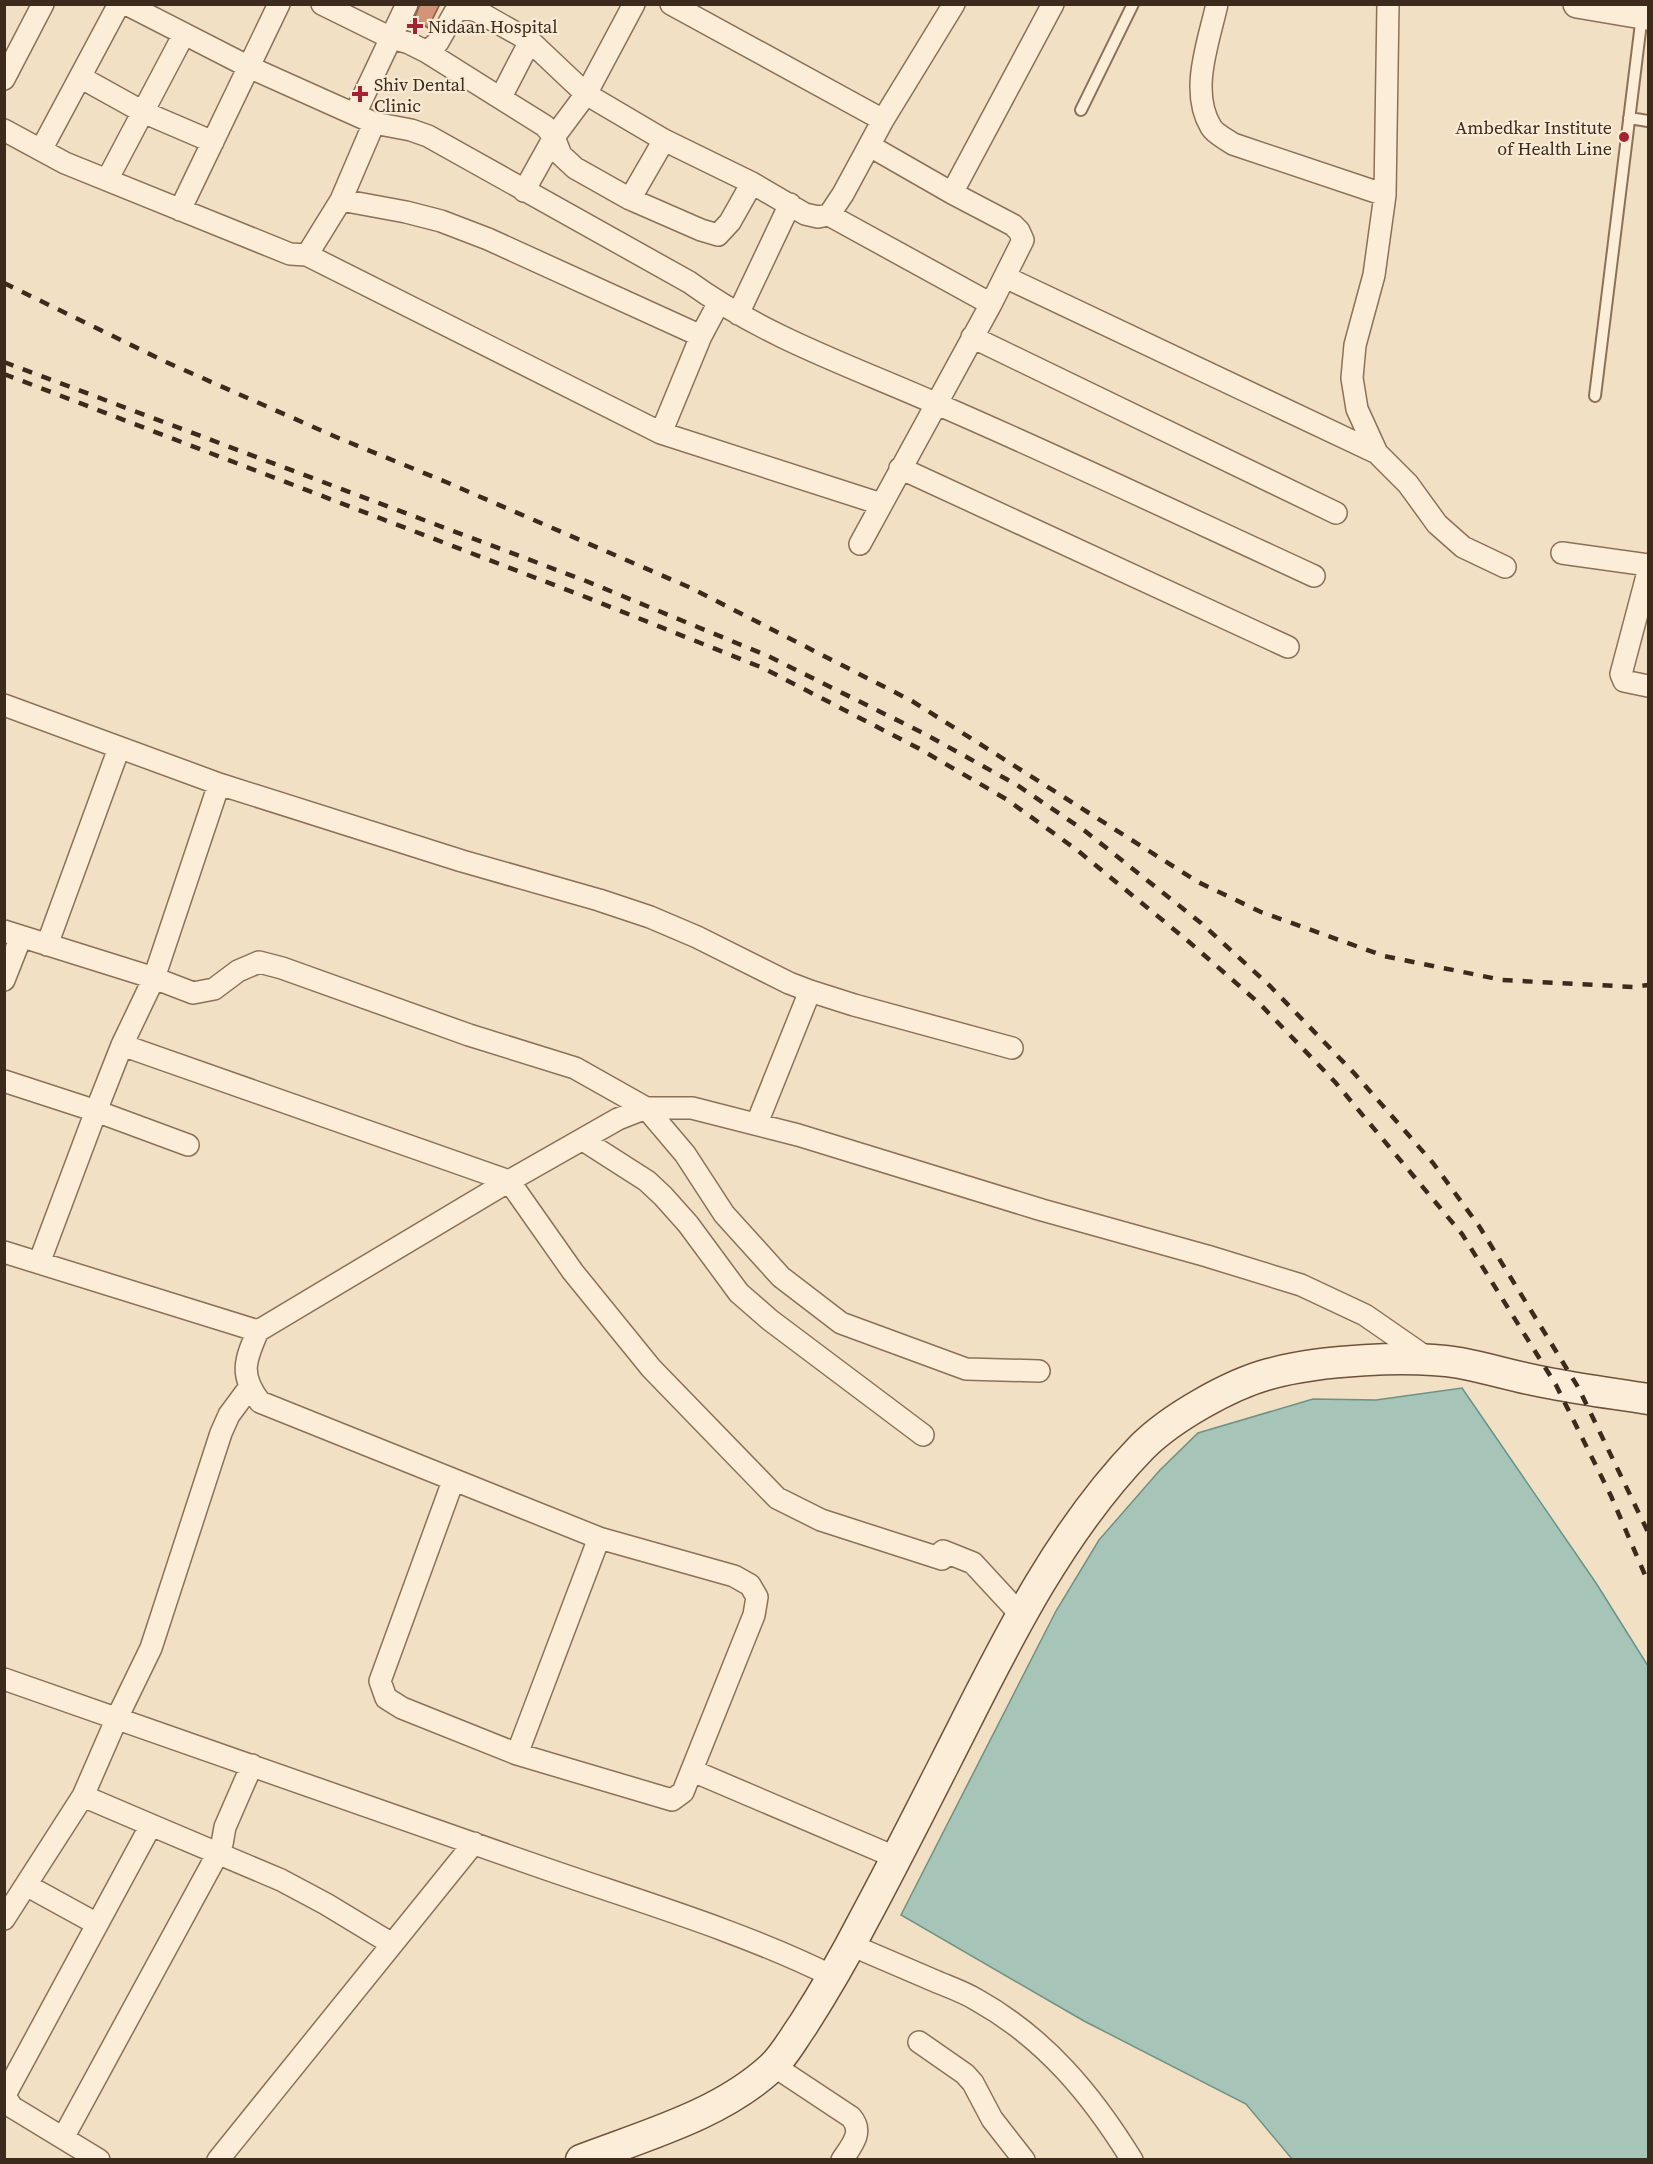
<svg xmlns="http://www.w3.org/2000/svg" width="1653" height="2164" viewBox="0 0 1653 2164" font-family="'Source Serif 4',serif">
<rect width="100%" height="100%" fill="#f1e0c3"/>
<path fill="#a6c4b8" stroke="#6b9386" stroke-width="1.5" d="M1462,1388L1596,1583L1648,1666V2159H1292L1246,2104L1084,2021L901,1915L1056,1611L1099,1540L1160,1470L1198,1433L1313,1399L1376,1400Z"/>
<path fill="#d29577" stroke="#8e563c" stroke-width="1.5" d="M420,4H440L428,28L414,19Z"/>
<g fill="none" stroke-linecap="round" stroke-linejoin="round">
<defs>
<path id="service" d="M1081,110L1133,4
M1629,118L1648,121
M1595,396L1642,15"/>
<path id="minor" d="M126,4L249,67L336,106L374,123L411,130L428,136L689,282C765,337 851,366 937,404C1064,459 1188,518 1314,576
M322,4L391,38L409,43L427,52L438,42L455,12L466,8L477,11L530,41L586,94L664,140L752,183L805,214L818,217L829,215L843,194L883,120L954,4
M671,4L883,120
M1217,4C1209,41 1189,91 1211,127C1215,134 1226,139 1233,144L1385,195
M1388,4L1385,195L1374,275L1355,345L1352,378L1357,409L1377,453L1408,484L1437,524L1463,547L1505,567
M427,52L545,126L554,137L561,155L575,168L630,199L701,230L718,235L730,222L752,183
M80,77L143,112L213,142
M4,79L43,4
M501,97L530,41
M355,114L407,4
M4,130L65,163L290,254L307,255L341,200L374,123
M41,150L119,4
M107,180L184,34
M524,191L554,137L586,94L634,4
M952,193L1053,4
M630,199L664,140
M341,200L406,212L441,221L488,239L701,336
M180,210L279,4
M829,215L991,304
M307,255L661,433L881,504
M1005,277L1377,453
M738,314L790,204
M972,337L1336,513
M661,433L701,336L718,304
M900,468L1288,647
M860,544L991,304L1023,240L1019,231L1013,225L952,193L870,146
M1562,553L1648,565
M1648,572L1621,674L1624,681L1648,686
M4,705L219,784L462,861L599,900L650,917L697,937L789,983L810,991L854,1005L1012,1048
M4,931L154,978L193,993L214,989L238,971L259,962L282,968L469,1035L575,1068L646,1108L685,1154L724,1214L781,1277L841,1323L966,1369L1039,1371
M47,945L119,748
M4,980L21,937
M122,1045L509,1181L573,1272L651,1368L777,1498L821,1520L942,1559
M4,1081L96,1111L188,1145
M757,1123L810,991
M583,1140L647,1181L663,1196L688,1224L739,1293L770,1320L923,1435
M4,1252L258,1331L509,1181L618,1119L646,1108H692L798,1135L1042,1210L1207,1256L1301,1285L1365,1315L1430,1360
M39,1263L96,1111L122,1045L154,978L219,784
M258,1331C245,1360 239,1375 260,1402L599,1538L734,1576L750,1585L757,1597L754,1615L683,1792L672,1800L517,1754L402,1708L386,1698L380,1681L453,1481
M943,1551L973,1563L1022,1616
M4,1679C181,1740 357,1801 532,1864C634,1900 737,1929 834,1977
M517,1754L599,1538
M693,1771L897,1858
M83,1796L117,1718L151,1648L221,1433L229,1415L249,1388
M26,1885L97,1924
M4,1919L83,1796L151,1825
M851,1945C879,1957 907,1969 935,1981C949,1987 964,1992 977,2000C1045,2038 1092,2095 1132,2160
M919,2042L965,2074L973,2083L992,2119L1024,2160
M774,2066L851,2117C864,2132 852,2145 842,2160
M63,2138L218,1853L222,1844L225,1827L252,1765
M99,2160L12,2107L7,2099L6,2093L151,1825L281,1880L326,1904L392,1944
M218,2160L474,1843"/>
<path id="tertiary" d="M1577,4L1648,16"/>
<path id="secondary" d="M581,2160C646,2135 720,2115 772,2067C784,2056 793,2039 803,2025C824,1992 844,1958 862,1923C896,1860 928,1796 960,1733C1010,1633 1063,1528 1142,1447C1171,1418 1229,1385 1269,1374C1319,1360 1409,1355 1460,1363C1492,1369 1522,1379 1554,1384C1585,1390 1617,1394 1648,1399"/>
</defs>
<use href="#service" stroke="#8d7058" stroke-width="14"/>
<use href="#minor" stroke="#8d7058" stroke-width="24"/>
<use href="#tertiary" stroke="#8d7058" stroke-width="30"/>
<use href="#secondary" stroke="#6f513c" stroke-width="33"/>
<use href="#service" stroke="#fbedd7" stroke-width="10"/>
<use href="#minor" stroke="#fbedd7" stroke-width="21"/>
<use href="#tertiary" stroke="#fbedd7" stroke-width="27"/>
<use href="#secondary" stroke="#fbedd7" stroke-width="30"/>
<path stroke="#3c2a1d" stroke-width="4.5" stroke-dasharray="10 10" stroke-linecap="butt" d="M4,283L166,362L336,437L446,482L691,588L912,701L1198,882L1261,912L1384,956L1502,980L1634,987L1648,985
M4,362L586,581L768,656L925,734L1017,785L1085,831L1201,923L1270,986L1354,1073L1433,1163L1479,1226L1578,1387L1648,1532
M4,374L583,596L763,668L918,748L1006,799L1077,850L1188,941L1260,1004L1335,1082L1462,1234L1556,1385L1611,1496L1648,1582"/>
</g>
<g fill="#a12430" stroke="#f8ead4" stroke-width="2">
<path d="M412 17h6v6h6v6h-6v6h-6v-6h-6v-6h6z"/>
<path d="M357 85h6v6h6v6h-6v6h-6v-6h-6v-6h6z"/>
<circle cx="1624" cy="137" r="6"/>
</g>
<g text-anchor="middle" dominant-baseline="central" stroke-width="4.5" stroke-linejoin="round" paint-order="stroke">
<g font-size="18" fill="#3c2a1d" stroke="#f8ead4" text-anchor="start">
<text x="428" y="26">Nidaan Hospital</text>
<text x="374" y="84">Shiv Dental<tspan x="374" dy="21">Clinic</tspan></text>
<text x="1612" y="127" text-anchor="end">Ambedkar Institute<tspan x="1612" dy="21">of Health Line</tspan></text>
</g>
</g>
<rect width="1653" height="2164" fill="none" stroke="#3c2a1d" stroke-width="12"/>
</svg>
